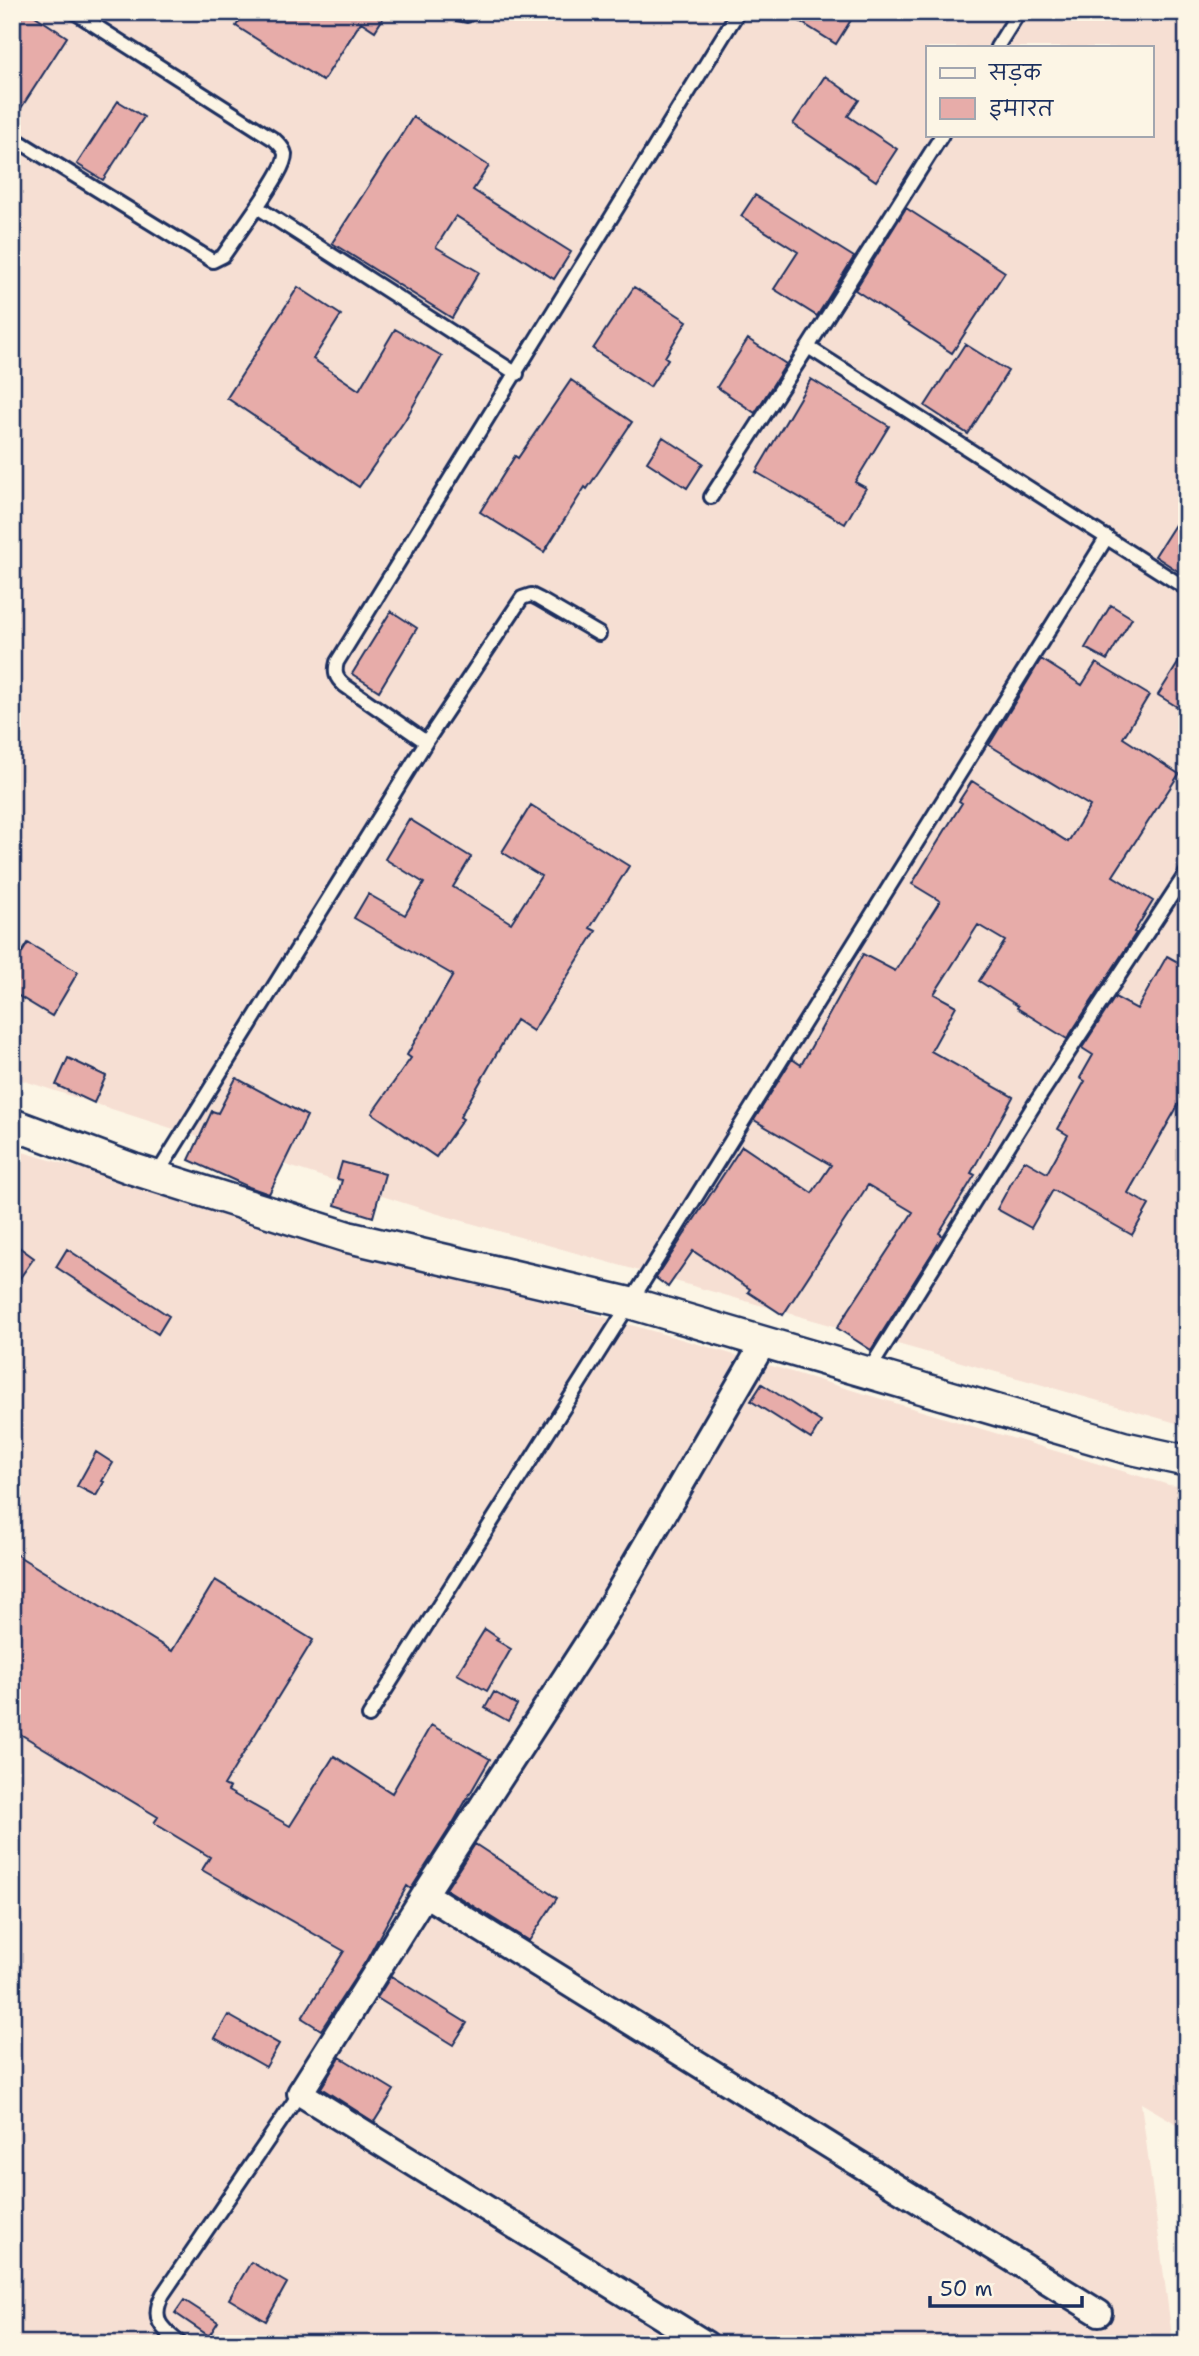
<svg xmlns="http://www.w3.org/2000/svg" width="1199" height="2356" viewBox="0 0 1199 2356" font-family="'Shantell Sans','Playpen Sans Deva',sans-serif">
<rect width="100%" height="100%" fill="#fcf5e5"/>
<filter id="ink" filterUnits="userSpaceOnUse"><feTurbulence type="fractalNoise" baseFrequency=".0143" numOctaves="2"/><feDisplacementMap in="SourceGraphic" scale="14" xChannelSelector="R" yChannelSelector="G"/><feConvolveMatrix kernelMatrix="1 2 1 2 8 2 1 2 1" color-interpolation-filters="sRGB"/></filter>
<g filter="url(#ink)">
<path fill="#f6dfd3" fill-rule="evenodd" d="M12,12H1187V1426L435,1213L12,1077ZM928,47H1152V135H928Z
M12,1149L698,1344L1169,1485L1187,1487V2130L1141,2103L1173,2344H12Z"/>
<path fill="#e7aca9" stroke="#1b2f5e" stroke-width="2" d="M24,12H29L67,37L12,122V30Z
M245,12H387L375,31L361,22L323,81L236,26Z
M785,12H856L836,44Z
M825,76L859,100L848,116L897,149L876,181L793,124Z
M118,101L144,117L103,180L77,164Z
M413,117L489,166L473,190L571,252L554,279L456,216L436,247L479,272L452,318L332,243Z
M755,195L854,257L817,316L774,289L798,252L741,216Z
M906,208L1005,272L952,353L855,290Z
M298,287L341,315L313,359L359,390L395,329L442,356L405,420L359,487L227,398Z
M634,287L687,321L665,357L668,359L650,387L593,349Z
M748,339L786,364L755,413L717,387Z
M965,344L1008,371L968,434L925,406Z
M811,379L889,426L855,482L866,488L845,524L756,472Z
M571,380L632,422L587,489L585,487L544,552L480,512L515,456L518,458Z
M663,437L703,463L687,488L647,462Z
M1187,506V577L1155,556Z
M1111,605L1132,618L1107,660L1085,648Z
M391,611L417,628L379,691L352,674Z
M1187,649V713L1158,695Z
M1041,659L1082,685L1096,663L1149,695L1123,738L1179,774L1113,876L1153,901L1134,932L1136,933L1067,1039L1017,1008L1018,1006L979,981L1005,941L978,925L934,994L956,1006L931,1051L1013,1097L971,1173L975,1175L939,1233L943,1236L871,1350L837,1328L913,1212L868,1185L783,1315L748,1292L750,1289L693,1251L668,1287L656,1278L742,1146L812,1193L831,1165L754,1120L792,1059L801,1065L863,954L895,971L940,901L912,884L962,803L959,801L972,781L1068,842L1090,806L989,745Z
M531,805L629,866L590,928L596,931L533,1031L516,1020L460,1117L463,1119L436,1157L372,1113L411,1058L407,1055L453,975L354,918L368,894L405,915L424,883L385,859L409,819L471,857L453,887L511,923L541,876L502,852Z
M28,943L78,972L52,1016L12,992V969Z
M1167,956L1187,967V1016L1178,1032L1187,1037V1090L1128,1193L1149,1205L1132,1235L1053,1190L1031,1228L997,1209L1024,1160L1047,1173L1068,1135L1058,1129L1085,1081L1080,1078L1093,1055L1082,1048L1115,997L1137,1009Z
M68,1058L106,1076L94,1103L56,1085Z
M236,1078L307,1116L269,1194L249,1187L189,1160L212,1111L218,1113Z
M342,1162L385,1174L373,1217L335,1205L342,1180L337,1179Z
M12,1242L34,1258L12,1289Z
M67,1249L169,1316L158,1334L56,1267Z
M762,1384L821,1422L811,1439L751,1401Z
M96,1452L113,1463L102,1481L104,1482L96,1496L77,1486Z
M12,1552L172,1651L215,1580L313,1640L224,1785L230,1788L228,1791L290,1826L334,1756L392,1793L431,1725L490,1759L453,1823L411,1889L407,1886L366,1961L321,2030L302,2018L344,1951L202,1870L210,1857L154,1823L158,1817L12,1729Z
M485,1629L498,1638L496,1640L511,1649L487,1691L457,1674Z
M494,1692L517,1705L508,1721L485,1708Z
M475,1844L557,1898L529,1941L446,1889Z
M391,1976L467,2023L453,2045L377,1998Z
M228,2015L279,2044L266,2067L215,2038Z
M340,2057L394,2090L374,2122L321,2088Z
M251,2262L287,2283L266,2321L229,2299Z
M184,2300L218,2322L209,2336L175,2313Z"/>
<g fill="none" stroke-linecap="round" stroke-linejoin="round">
<defs>
<path id="service" d="M74,12L275,140C279,144 284,148 285,154C286,166 264,196 257,207L517,374
M452,12L467,15L470,12
M997,47L1019,12
M942,135L808,347L1187,589
M12,137L213,261L223,256L257,207
M711,497L808,347
M426,742L522,598L531,595L539,599L599,634
M156,1176L426,742L344,685C336,678 334,673 337,662L738,12
M868,1372L1034,1105L1187,872
M369,1716L630,1303L1107,537
M181,2344C161,2328 150,2319 163,2294L300,2093"/>
<path id="minor" d="M425,1894L1099,2313
M706,2344L300,2093L425,1894L598,1627L764,1342"/>
<path id="tertiary" d="M12,1124L133,1169L348,1237L630,1303L1123,1447L1187,1461"/>
</defs>
<use href="#service" stroke="#1b2f5e" stroke-width="18"/>
<use href="#minor" stroke="#1b2f5e" stroke-width="30"/>
<use href="#tertiary" stroke="#1b2f5e" stroke-width="35"/>
<use href="#service" stroke="#fcf5e5" stroke-width="12"/>
<use href="#minor" stroke="#fcf5e5" stroke-width="24"/>
<use href="#tertiary" stroke="#fcf5e5" stroke-width="30"/>
</g>
</g>
<rect width="1199" height="2356" fill="none" stroke="#fcf5e5" stroke-width="42"/>
<rect x="21" y="21" width="1157" height="2314" fill="none" stroke="#1b2f5e" stroke-width="2.5" filter="url(#ink)"/>
<rect x="926" y="46" width="228" height="91" fill="#fcf5e5" stroke="#a2a6af" stroke-width="2"/>
<rect x="940" y="68" width="35" height="10" fill="#fcf5e5" stroke="#a2a6af" stroke-width="2"/>
<text x="989" y="80" font-size="21" fill="#1b2f5e">सड़क</text>
<rect x="940" y="98" width="35" height="21" fill="#e7aca9" stroke="#a2a6af" stroke-width="2"/>
<text x="989" y="116" font-size="21" fill="#1b2f5e">इमारत</text>
<path d="M930 2296v10h152v-10" fill="none" stroke="#1b2f5e" stroke-width="3.5"/>
<text x="940" y="2296" font-size="21" fill="#1b2f5e" stroke="#fcf5e5" stroke-width="5" paint-order="stroke">50 m</text>
</svg>
